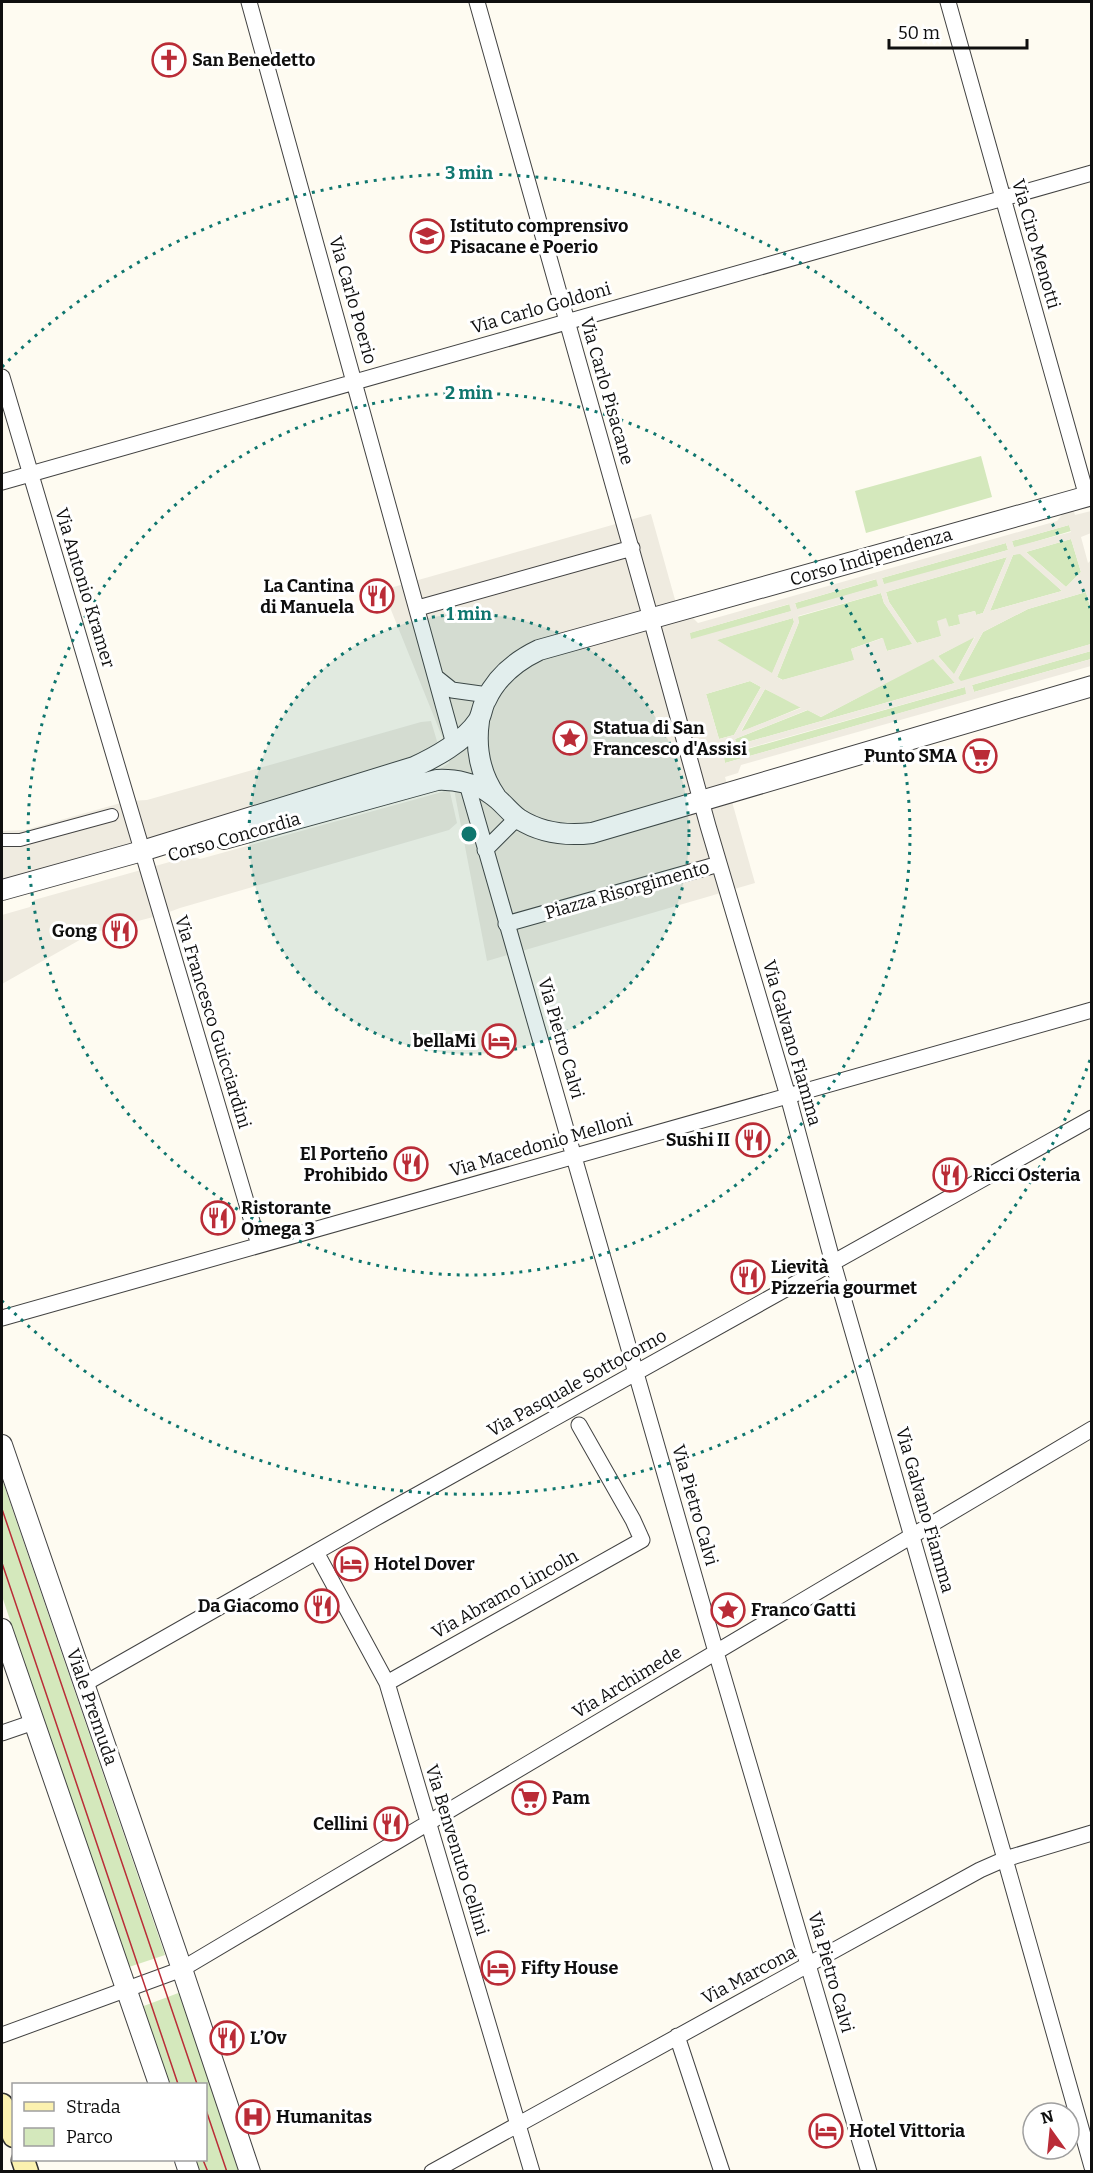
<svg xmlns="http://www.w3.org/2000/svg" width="1093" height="2173" viewBox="0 0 1093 2173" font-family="Bitter,serif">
<rect width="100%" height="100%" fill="#fefbf1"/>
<path fill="#d4e8bc" d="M981,456L992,497L866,533L855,491Z
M1069,525L1071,531L1014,548L1012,541Z
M1071,539L1081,572L1066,587L1026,552Z
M1006,543L1008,550L884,585L882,578Z
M1020,553L1062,591L990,611L1013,555Z
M1007,557L983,613L976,615L975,611L959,615L961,624L948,627L938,621L942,636L917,643L889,602L886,592Z
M877,579L879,586L797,610L795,603Z
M1086,592L1091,610V644L960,682L958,678L983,632L1028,609Z
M881,593L884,603L913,644L887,651L882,638L851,649L855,660L783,680L777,677L799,622L797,617Z
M790,604L792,611L691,640L689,633Z
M793,618L794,622L772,674L716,640Z
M975,636L954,675L938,656Z
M1091,651V659L974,692L972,685Z
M933,658L955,683L737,745L735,739L808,710L821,717Z
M750,681L761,687L734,735L719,739L706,694Z
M965,687L967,694L725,763L723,756Z
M765,689L802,707L741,732Z
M2,1479L165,1955L126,1968L2,1596Z
M181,1992L241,2171H196L192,2160H206V2084H167L141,2007Z"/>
<path fill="#efebe0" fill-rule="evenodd" d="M1073,509L1075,515L1091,511V533L1081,537L1088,563L1091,560V610L1086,592L1028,609L983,632L958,678L961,681L1091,644V651L972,685L974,692L1091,659V666L741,765L738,773L725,777L755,883L487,961L452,779L430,776L449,763L447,749L383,590L651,514L681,621L693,618L698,623L1057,521L1064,512ZM1069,525L1071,532L1014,547L1012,541ZM1071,539L1081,572L1066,587L1026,552ZM1006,543L1008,550L884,584L882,578ZM1020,554L1062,591L990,611L1013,555ZM1007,557L983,613L976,615L975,611L958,615L960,624L949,627L946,618L937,621L941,636L917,643L889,602L886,592ZM876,579L878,586L797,609L795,603ZM881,593L884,603L912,644L887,651L883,638L851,649L854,660L782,680L777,677L799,622L798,616ZM789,604L791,611L691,639L690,633ZM793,618L794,622L772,673L717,640ZM975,637L954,674L938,656ZM933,659L955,683L737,745L735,739L807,710L821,717ZM750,681L761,687L734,735L719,739L706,694ZM965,687L966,694L725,763L724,755ZM765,689L801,708L742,731H741Z
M431,721L439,748L428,755L100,858L93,854L2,880V831L25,830L128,801L147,800L421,722Z
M449,788L457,823L449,830L180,908L161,915L92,933L2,984V915L30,907L34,900L191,856L200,859L442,792Z"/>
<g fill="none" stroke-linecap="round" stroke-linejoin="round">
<defs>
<path id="pedestrian" d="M2,840H20L112,815"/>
<path id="minor" d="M249,2L454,744
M477,2L651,619L708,826L788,1096L833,1263L1005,1859L1092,2167
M948,2L1087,497
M2,377L259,1245
M2,482L1092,173
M418,608L632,548
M437,678L452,690L488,695
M467,784L716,1652L869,2172
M485,850L511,824L519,819
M506,924L719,864
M2,1318L1092,1010
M316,1552L387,1683L532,2172
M387,1683L642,1540L633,1520L579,1425
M84,1684L381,1515L1092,1118
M2,1733L34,1722
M2,2035L182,1969L1092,1429
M677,2036L722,2172
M432,2172L980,1870L1005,1859L1092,1833"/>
<path id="tertiary" d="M479,721C475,749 480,774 496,797
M224,839L437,780C454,779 478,784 491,794C502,801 509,812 519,819C541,833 567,836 592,833L1092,686
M2,890L142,851L414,767C434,758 465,741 478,721C482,715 482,706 486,700C497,676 516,661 539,650L1092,495
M2,1445L182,1969L250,2172
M2,1629L159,2084
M185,2160L189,2172"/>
<path id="secondary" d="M2,2105L14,2136
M23,2160L27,2172"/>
</defs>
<use href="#pedestrian" stroke="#424242" stroke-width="14"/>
<use href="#minor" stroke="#424242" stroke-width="17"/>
<use href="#tertiary" stroke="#424242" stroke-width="22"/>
<use href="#secondary" stroke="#313131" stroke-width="25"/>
<use href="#pedestrian" stroke="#fff" stroke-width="12"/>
<use href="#minor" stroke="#fff" stroke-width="15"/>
<use href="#tertiary" stroke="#fff" stroke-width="20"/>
<use href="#secondary" stroke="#fbf1af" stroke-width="22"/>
<path stroke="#ba2c37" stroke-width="1.5" d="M2,1509L197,2084
M2,1563L178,2084
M206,2110L227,2172
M203,2160L208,2172"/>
</g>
<circle cx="469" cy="834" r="220" fill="#0f766e" fill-opacity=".12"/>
<g fill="none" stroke="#0f766e" stroke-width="3" stroke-dasharray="3 6">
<circle cx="469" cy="834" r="220"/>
<circle cx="469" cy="834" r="441"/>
<path d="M1090 1060A661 661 0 0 1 2 1301M2 367A661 661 0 0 1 1090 608"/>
</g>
<defs>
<symbol id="church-ring" viewBox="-11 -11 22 22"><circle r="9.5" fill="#fff" stroke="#ba2c37" stroke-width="1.5"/><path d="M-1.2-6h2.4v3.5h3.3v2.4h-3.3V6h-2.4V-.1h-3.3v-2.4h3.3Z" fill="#ba2c37"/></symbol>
<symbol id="school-ring" viewBox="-11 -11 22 22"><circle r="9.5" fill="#fff" stroke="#ba2c37" stroke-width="1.5"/><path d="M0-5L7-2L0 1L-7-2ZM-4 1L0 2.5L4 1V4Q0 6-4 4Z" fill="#ba2c37"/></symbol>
<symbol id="restaurant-ring" viewBox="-11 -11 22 22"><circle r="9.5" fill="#fff" stroke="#ba2c37" stroke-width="1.5"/><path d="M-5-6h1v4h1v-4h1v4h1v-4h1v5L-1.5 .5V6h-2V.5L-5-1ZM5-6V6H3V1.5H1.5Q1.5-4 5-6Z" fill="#ba2c37"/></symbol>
<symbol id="sight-ring" viewBox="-11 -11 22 22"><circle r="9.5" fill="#fff" stroke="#ba2c37" stroke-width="1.5"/><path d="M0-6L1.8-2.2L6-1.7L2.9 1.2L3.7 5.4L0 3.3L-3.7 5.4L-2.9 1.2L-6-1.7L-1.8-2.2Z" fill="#ba2c37"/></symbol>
<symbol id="supermarket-ring" viewBox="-11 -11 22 22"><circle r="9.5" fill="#fff" stroke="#ba2c37" stroke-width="1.5"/><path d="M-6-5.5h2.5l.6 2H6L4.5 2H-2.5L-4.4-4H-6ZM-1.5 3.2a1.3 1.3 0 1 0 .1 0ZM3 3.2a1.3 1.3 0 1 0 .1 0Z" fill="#ba2c37"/></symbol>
<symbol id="hotel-ring" viewBox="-11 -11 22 22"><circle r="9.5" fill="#fff" stroke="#ba2c37" stroke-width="1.5"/><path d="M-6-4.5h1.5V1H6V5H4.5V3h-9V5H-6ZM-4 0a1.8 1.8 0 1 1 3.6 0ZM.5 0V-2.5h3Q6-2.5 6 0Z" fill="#ba2c37"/></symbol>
<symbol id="hospital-ring" viewBox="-11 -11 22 22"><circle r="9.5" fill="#fff" stroke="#ba2c37" stroke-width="1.5"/><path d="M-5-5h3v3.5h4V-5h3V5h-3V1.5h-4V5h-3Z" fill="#ba2c37"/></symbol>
</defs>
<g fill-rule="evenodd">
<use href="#church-ring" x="150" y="41" width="38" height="38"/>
<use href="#school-ring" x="408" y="217" width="38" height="38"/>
<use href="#restaurant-ring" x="358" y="577" width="38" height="38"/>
<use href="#sight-ring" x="551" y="719" width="38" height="38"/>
<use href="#supermarket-ring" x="961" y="737" width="38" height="38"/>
<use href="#restaurant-ring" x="101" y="912" width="38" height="38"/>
<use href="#hotel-ring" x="480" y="1022" width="38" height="38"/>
<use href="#restaurant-ring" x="734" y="1121" width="38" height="38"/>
<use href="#restaurant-ring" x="392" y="1145" width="38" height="38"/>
<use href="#restaurant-ring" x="931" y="1156" width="38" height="38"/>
<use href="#restaurant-ring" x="199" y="1199" width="38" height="38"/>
<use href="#restaurant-ring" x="729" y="1258" width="38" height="38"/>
<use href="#hotel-ring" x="332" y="1545" width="38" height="38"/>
<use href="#restaurant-ring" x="303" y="1587" width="38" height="38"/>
<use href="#sight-ring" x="709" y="1591" width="38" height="38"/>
<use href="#supermarket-ring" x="510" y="1779" width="38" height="38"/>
<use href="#restaurant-ring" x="372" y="1805" width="38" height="38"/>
<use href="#hotel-ring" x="479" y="1949" width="38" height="38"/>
<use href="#restaurant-ring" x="208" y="2019" width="38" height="38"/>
<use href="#hospital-ring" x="234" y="2098" width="38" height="38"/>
<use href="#hotel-ring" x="807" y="2112" width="38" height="38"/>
</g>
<g text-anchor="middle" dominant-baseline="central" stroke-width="6" stroke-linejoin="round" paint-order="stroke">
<g font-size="18" font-weight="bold" fill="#0f0f0f" stroke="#fff" text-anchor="start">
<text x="192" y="60">San Benedetto</text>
<text x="450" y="226">Istituto comprensivo<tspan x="450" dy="21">Pisacane e Poerio</tspan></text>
<text x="354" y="586" text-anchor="end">La Cantina<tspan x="354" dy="21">di Manuela</tspan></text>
<text x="593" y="728">Statua di San<tspan x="593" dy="21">Francesco d'Assisi</tspan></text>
<text x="957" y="756" text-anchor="end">Punto SMA</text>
<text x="97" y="931" text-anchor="end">Gong</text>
<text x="476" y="1041" text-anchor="end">bellaMi</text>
<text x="730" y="1140" text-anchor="end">Sushi II</text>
<text x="388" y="1154" text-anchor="end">El Porteño<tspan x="388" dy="21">Prohibido</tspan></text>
<text x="973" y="1175">Ricci Osteria</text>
<text x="241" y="1208">Ristorante<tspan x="241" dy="21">Omega 3</tspan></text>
<text x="771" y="1267">Lievità<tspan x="771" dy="21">Pizzeria gourmet</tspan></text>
<text x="374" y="1564">Hotel Dover</text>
<text x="299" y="1606" text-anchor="end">Da Giacomo</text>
<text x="751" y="1610">Franco Gatti</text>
<text x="552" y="1798">Pam</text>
<text x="368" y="1824" text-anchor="end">Cellini</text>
<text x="521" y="1968">Fifty House</text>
<text x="250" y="2038">L’Ov</text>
<text x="276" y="2117">Humanitas</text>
<text x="849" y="2131">Hotel Vittoria</text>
</g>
<g font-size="18" fill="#0f0f0f" stroke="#fff">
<text transform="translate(1036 244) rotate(74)">Via Ciro Menotti</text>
<text transform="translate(353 300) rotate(74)">Via Carlo Poerio</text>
<text transform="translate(541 308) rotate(-16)">Via Carlo Goldoni</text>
<text transform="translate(607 391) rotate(74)">Via Carlo Pisacane</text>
<text transform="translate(871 557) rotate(-16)">Corso Indipendenza</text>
<text transform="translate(85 588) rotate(73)">Via Antonio Kramer</text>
<text transform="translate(234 837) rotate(-16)">Corso Concordia</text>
<text transform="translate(627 890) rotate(-16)">Piazza Risorgimento</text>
<text transform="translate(213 1022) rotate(73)">Via Francesco Guicciardini</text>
<text transform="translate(561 1038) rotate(74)">Via Pietro Calvi</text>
<text transform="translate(792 1043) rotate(74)">Via Galvano Fiamma</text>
<text transform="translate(541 1145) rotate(-16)">Via Macedonio Melloni</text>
<text transform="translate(577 1383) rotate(-29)">Via Pasquale Sottocorno</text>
<text transform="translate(695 1505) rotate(74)">Via Pietro Calvi</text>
<text transform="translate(925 1510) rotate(74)">Via Galvano Fiamma</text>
<text transform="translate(505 1594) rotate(-29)">Via Abramo Lincoln</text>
<text transform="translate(627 1682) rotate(-31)">Via Archimede</text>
<text transform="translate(92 1707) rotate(71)">Viale Premuda</text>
<text transform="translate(457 1850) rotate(73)">Via Benvenuto Cellini</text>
<text transform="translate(831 1972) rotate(74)">Via Pietro Calvi</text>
<text transform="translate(749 1975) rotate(-28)">Via Marcona</text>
</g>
</g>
<circle cx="469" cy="834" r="9" fill="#0f766e" stroke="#fff" stroke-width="3"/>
<g font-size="18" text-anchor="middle" font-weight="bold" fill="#0f766e" stroke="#fff" stroke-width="6" stroke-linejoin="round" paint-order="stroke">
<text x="469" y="179">3 min</text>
<text x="469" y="399">2 min</text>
<text x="469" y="620">1 min</text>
</g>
<rect width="1093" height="2173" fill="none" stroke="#0f0f0f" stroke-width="6"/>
<rect x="12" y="2083" width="195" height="78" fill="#ffffff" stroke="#9f9f9f" stroke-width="1.5"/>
<rect x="24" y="2102" width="30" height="9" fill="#fbf1af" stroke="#9f9f9f" stroke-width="1.5"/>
<text x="66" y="2113" font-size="18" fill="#0f0f0f">Strada</text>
<rect x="24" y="2128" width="30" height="18" fill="#d4e8bc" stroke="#9f9f9f" stroke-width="1.5"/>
<text x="66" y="2143" font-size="18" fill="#0f0f0f">Parco</text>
<g transform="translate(1051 2131) rotate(345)"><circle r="28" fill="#ffffff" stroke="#9f9f9f" stroke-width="1.5"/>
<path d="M0-4.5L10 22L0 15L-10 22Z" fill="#ba2c37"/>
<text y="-9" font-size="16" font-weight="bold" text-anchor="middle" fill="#0f0f0f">N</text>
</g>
<path d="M889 39v9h138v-9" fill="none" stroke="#0f0f0f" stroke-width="3"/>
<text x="898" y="39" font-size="18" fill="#0f0f0f" stroke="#ffffff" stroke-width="4.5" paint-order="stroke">50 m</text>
</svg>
